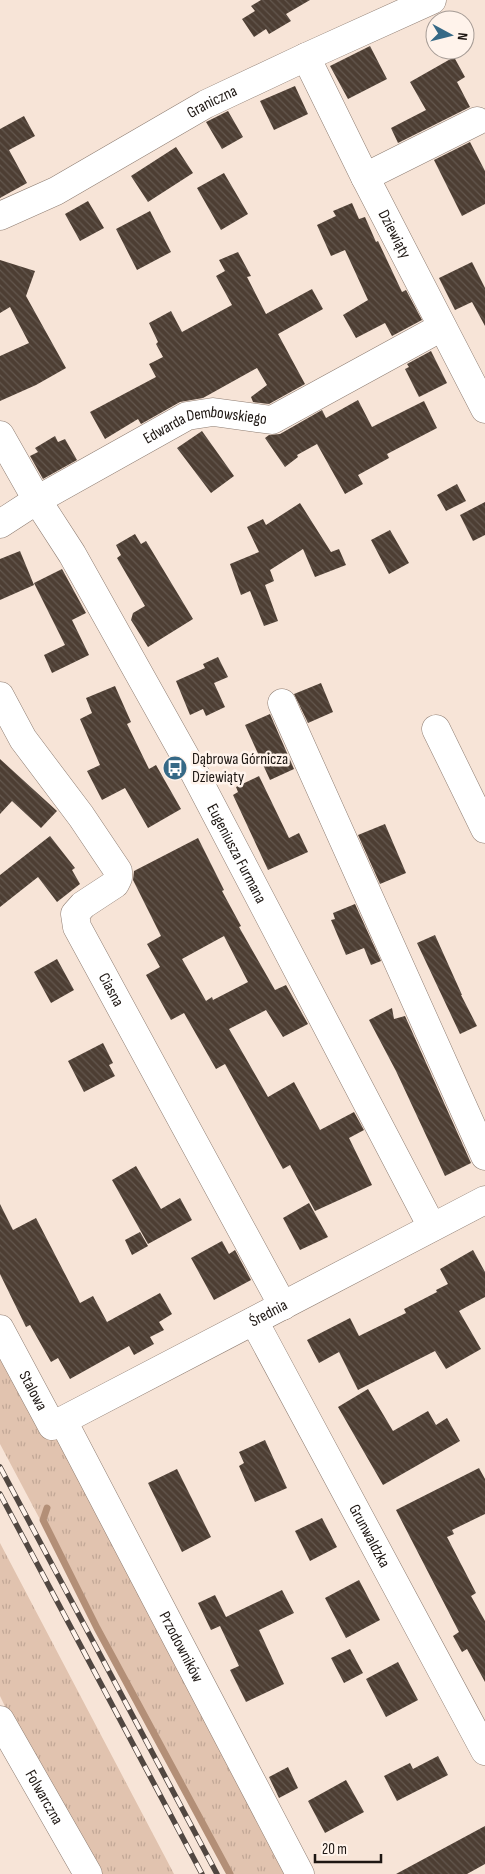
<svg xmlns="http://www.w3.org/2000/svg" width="485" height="1874" viewBox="0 0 485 1874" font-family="'Sofia Sans Condensed',sans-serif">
<defs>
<pattern id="grass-tufts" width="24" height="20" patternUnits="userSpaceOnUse" patternTransform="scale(1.25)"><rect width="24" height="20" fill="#e1c3af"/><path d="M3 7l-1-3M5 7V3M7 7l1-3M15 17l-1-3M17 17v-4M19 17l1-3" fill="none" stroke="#c1a796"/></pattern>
<pattern id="building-back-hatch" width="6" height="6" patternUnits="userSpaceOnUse" patternTransform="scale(1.25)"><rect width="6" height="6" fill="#4d3e33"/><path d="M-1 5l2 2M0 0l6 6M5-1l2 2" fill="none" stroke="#63574e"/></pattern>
</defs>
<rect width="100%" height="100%" fill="#f7e4d7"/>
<path fill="url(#grass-tufts)" d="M0,1343L71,1442L292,1874H228L0,1444Z
M0,1543L174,1874H101L18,1734L0,1696Z"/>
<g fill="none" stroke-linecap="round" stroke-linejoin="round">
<path stroke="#b38f77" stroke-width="7" d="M47,1508L43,1520L97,1628L230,1874"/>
</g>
<path fill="url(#building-back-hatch)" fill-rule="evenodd" d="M261,0H310L286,14L291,21L269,34L266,29L254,37L242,19L255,11L251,6Z
M370,46L387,79L348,99L330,66Z
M454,57L465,77L457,82L470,107L398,143L391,128L426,110L410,82Z
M295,86L308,114L274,130L260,101Z
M228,111L243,137L222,149L206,122Z
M24,116L35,136L9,150L27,183L0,198V129Z
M470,142L485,171V204L462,216L434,160Z
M176,147L193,173L148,202L131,176Z
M224,173L248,214L221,230L197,188Z
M88,201L104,228L80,241L65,214Z
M352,203L359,219L365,217L376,242L378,241L402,292L406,290L422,320L392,336L385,323L356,338L343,315L368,300L345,250L331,256L317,225L336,216L333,211Z
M150,211L171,252L137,270L116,229Z
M238,252L251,276L247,277L266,314L312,289L323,309L278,334L305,384L269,404L253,402L251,397L267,385L257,368L203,398L180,402L141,424L138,419L105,439L90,412L156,377L149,364L163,357L156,344L158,342L149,323L171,311L182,332L232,305L216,276L225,271L219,260Z
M0,260L35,271L26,296L66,368L36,385L0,401V356L29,343L10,307L0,313Z
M472,262L485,288V326L472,302L455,310L439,278Z
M431,351L447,383L419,397L405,369L409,367L407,364Z
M358,400L372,427L424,401L437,428L387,454L389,458L358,475L363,484L345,494L317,444L297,455L298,457L285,467L265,438L269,435L280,434L322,410L326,418Z
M202,431L234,476L211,493L177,448Z
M55,436L58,442L65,439L77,460L43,479L30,456L38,452L35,448Z
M457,484L466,501L446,511L437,495Z
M485,502V535L473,541L460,515Z
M300,503L331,552L339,549L346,565L315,577L303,549L270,570L274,581L265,585L278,621L264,626L250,591L241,595L230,564L259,552L247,527L263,519L266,525Z
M390,530L409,563L389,574L371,540Z
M135,534L141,544L146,541L193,619L148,647L131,620L133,613L145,606L117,558L121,555L116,545Z
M20,551L34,585L0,600V559Z
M62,569L86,613L72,620L89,655L52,673L44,655L65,645L34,583Z
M218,657L228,677L214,683L225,707L206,716L203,709L190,715L176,681L205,668L203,664Z
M321,683L333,712L308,723L294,694Z
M115,686L131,722L127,724L149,769L156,765L181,809L148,828L125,788L102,800L87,771L100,765L80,719L92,713L86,698Z
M270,714L294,769L270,780L245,725Z
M0,759L57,811L41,828L12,801L0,814Z
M259,776L289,838L299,833L308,852L268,870L233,795L238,792L236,787Z
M385,824L406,873L380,884L358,835Z
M50,836L75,868L72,870L80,884L57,902L38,877L0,907V875Z
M198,838L224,890L222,891L241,926L239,927L275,990L286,985L308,1024L283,1037L266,1010L229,1029L268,1097L294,1082L320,1130L354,1112L364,1130L349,1138L372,1185L315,1211L290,1165L283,1169L225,1064L216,1069L184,1013L171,1020L146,975L160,967L147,944L161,936L133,880L134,871ZM224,936L248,982L213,1000L212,997L206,1001L182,959Z
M355,904L381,961L371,965L364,948L346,955L331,920L335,919L333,913Z
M435,935L462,995H461L477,1026L460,1034L417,943Z
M57,959L74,990L51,1003L34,972Z
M392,1008L394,1019L405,1016L471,1163L445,1176L396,1071L369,1020Z
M103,1043L113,1063L109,1065L115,1076L84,1092L68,1061Z
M136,1166L161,1209L180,1198L192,1220L148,1244L112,1180Z
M309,1203L328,1237L300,1250L283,1218Z
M0,1204L13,1230L36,1218L80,1303L93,1296L107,1322L160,1293L172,1314L159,1322L164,1330L150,1337L154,1344L134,1355L129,1346L70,1379L58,1358L51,1362L30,1325L26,1327L0,1274Z
M140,1232L148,1246L132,1255L125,1240Z
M222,1241L229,1254L235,1250L251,1280L214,1300L191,1258Z
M473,1250L485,1272V1297L459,1311L481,1349L446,1369L435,1351L358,1390L339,1352L319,1363L307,1340L350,1318L359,1336L406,1313L404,1309L437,1292L436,1290L448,1284L440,1269Z
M368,1389L393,1431L428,1411L436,1425L447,1418L460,1441L383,1485L338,1407Z
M265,1440L287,1488L255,1502L239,1466L244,1463L239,1452Z
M479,1468L485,1479V1514L452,1530L454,1534L447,1537L476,1593L471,1596L485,1621V1682L467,1649L462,1652L453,1636L459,1632L396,1510Z
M177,1469L211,1537L182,1552L148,1483Z
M322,1518L337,1547L310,1561L295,1531Z
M359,1580L380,1620L346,1638L325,1598Z
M282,1590L294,1613L259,1630L284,1684L246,1702L230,1670L239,1666L220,1626L211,1630L198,1603L215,1595L226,1617Z
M350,1649L363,1673L344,1683L331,1658Z
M398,1662L418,1700L386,1717L366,1679Z
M438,1756L448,1775L397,1801L384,1776L410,1763L413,1769Z
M288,1767L298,1788L279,1798L269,1777Z
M346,1780L364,1812L325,1833L308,1801Z
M485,1826V1864L467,1874H396Z"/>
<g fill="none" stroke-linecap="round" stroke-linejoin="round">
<defs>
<g id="minor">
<path id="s1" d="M306,57L365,177L485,409"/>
<path d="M365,177L477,121"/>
<path id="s2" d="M0,216L56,191L206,104L306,57L432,0"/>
<path id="s3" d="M0,435L37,500L72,554L194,772L432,1227"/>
<path id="s4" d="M0,524L37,500L187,416L213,412L272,420L442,327"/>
<path id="s5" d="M0,696L23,739L81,816L118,871V878L115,884L83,905L75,914L77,927L283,1306"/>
<path d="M282,703L485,1156"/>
<path d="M436,729L485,829"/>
<path id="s6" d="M254,1321L485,1751"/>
<path id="s7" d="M0,1329L52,1426L485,1200"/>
<path id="s8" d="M63,1421L300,1874"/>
<path id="s9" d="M0,1720L88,1874"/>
</g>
</defs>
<use href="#minor" stroke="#8e7d72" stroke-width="29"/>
<use href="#minor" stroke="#fff" stroke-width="28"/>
<defs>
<path id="rail" d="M0,1467L217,1874
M0,1494L202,1874"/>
</defs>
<use href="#rail" stroke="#514741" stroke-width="5.5"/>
<use href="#rail" stroke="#fff3eb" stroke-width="4" stroke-dasharray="11" stroke-linecap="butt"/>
</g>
<defs>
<symbol id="bus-disc" viewBox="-11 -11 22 22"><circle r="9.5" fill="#366986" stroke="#fff3eb"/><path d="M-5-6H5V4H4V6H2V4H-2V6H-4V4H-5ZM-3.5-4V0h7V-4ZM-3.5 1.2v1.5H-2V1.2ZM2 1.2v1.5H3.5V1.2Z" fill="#fff"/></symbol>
</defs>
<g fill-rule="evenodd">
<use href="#bus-disc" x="161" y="754" width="28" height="28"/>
</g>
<g text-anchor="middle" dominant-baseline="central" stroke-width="5" stroke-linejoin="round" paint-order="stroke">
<g font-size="16" fill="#1e1713" stroke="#fff3eb">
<text stroke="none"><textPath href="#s2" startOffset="241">Graniczna</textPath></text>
<text stroke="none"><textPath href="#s1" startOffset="198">Dziewiąty</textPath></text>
<text stroke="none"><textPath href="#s4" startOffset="232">Edwarda Dembowskiego</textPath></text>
<text stroke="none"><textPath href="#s3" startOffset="481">Eugeniusza Furmana</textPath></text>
<text stroke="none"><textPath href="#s5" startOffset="360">Ciasna</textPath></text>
<text stroke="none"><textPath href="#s7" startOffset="354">Średnia</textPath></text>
<text stroke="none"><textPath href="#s7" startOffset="70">Stalowa</textPath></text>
<text stroke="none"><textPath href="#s6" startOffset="244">Grunwaldzka</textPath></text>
<text stroke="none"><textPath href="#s8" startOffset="255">Przodowników</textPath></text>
<text stroke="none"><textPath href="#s9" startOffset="89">Folwarczna</textPath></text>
</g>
<g font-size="16" fill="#1e1713" stroke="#fff3eb" text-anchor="start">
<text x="192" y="759">Dąbrowa Górnicza<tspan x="192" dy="18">Dziewiąty</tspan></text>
</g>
</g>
<g transform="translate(450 35) rotate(97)"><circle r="24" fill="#fff3eb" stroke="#a59b95"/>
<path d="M0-4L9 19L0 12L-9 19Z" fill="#366986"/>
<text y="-8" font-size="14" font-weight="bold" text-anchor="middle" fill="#1e1713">N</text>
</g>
<path d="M315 1854v8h66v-8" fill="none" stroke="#1e1713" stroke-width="2.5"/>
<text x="322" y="1854" font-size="15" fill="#1e1713" stroke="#fff3eb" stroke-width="4" paint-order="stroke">20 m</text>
</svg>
